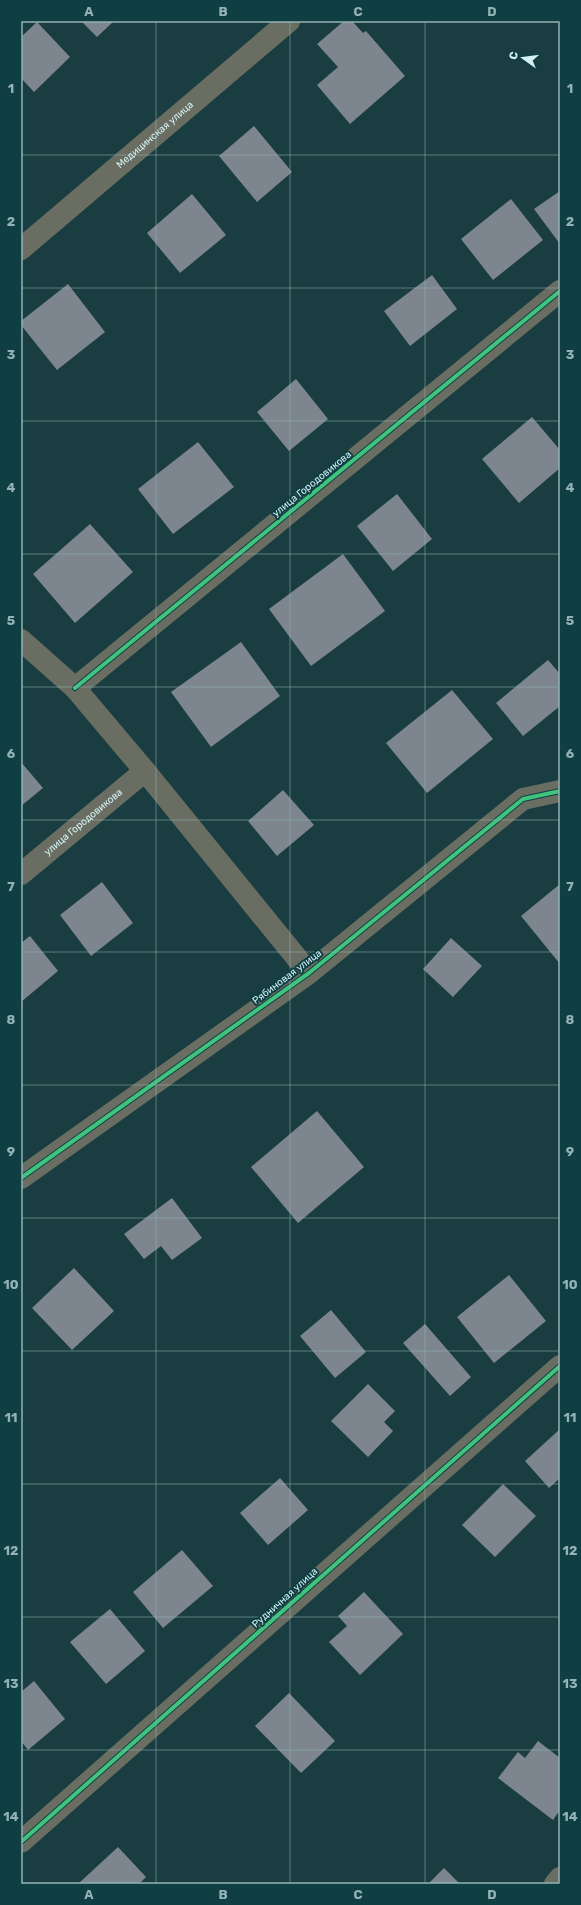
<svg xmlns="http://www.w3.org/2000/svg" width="581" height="1905" viewBox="0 0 581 1905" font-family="Rubik,sans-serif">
<rect width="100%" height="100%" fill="#193d40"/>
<path fill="#7d868f" d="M81,21H114L97,37Z
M344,21H352L363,33L366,31L405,76L350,124L317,85L338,67L317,44Z
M37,22L70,57L34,92L21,78V37Z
M254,126L292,172L257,202L219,156Z
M560,191V244L534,209Z
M192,194L226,235L180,273L147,233Z
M511,199L543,240L493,280L461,239Z
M432,275L457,309L410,346L384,311Z
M68,284L105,332L57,370L21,325V321Z
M296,379L328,419L289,451L257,412Z
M532,417L560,450V468L519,503L482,459Z
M198,442L234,487L173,534L138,489Z
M397,494L432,539L393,571L357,526Z
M90,524L133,572L75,623L33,574Z
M343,554L385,611L311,666L269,609Z
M241,642L280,696L211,747L171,692Z
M548,660L560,674V706L523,736L496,703Z
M452,690L493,739L427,793L386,743Z
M21,762L43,788L21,806Z
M283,790L314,825L277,856L248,821Z
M102,882L133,923L91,956L60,915Z
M560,884V964L521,916Z
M30,936L58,971L21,1002V943Z
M451,938L482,966L453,997L423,969Z
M317,1111L364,1167L298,1223L251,1167Z
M172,1198L202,1238L172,1260L161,1246L144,1259L124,1234Z
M74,1268L114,1311L72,1350L32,1308Z
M509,1275L546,1321L494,1363L457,1317Z
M331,1310L366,1352L335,1378L300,1336Z
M425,1324L471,1377L450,1396L403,1343Z
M368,1384L395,1411L384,1422L393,1431L368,1457L331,1421Z
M560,1429V1478L549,1488L525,1461Z
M280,1478L308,1510L268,1545L240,1513Z
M503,1484L536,1516L495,1557L462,1525Z
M182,1550L213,1586L163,1628L133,1592Z
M364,1592L403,1634L360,1675L329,1642L347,1626L338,1616Z
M110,1609L145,1651L106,1684L70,1642Z
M34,1681L65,1719L28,1750L21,1741V1692Z
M289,1693L335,1741L301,1773L255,1726Z
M538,1741L560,1758V1810L553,1820L498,1778L518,1752L525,1758Z
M118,1847L146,1877L139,1884H78Z
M444,1868L460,1884H428Z"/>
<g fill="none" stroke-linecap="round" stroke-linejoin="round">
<g stroke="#6a6e62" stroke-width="22">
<path id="s1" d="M21,249L289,21"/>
<path d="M21,640L75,688L145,771L309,973"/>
<path d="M75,688L560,291"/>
<path id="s2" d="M21,874L145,771"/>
<path d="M21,1178L309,973L523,799L560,791"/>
<path d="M21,1842L560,1366"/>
<path d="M555,1884L560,1878"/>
</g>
<defs>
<path id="cycleway" d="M75,688L560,291
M21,1178L309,973L523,799L560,791
M21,1842L560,1366"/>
</defs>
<use href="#cycleway" stroke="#103f43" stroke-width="6"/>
<use href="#cycleway" stroke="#40c37c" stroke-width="4"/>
</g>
<path fill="none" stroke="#93b2b6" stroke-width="1" stroke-opacity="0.55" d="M156,21V1884M290,21V1884M425,21V1884M21,155H560M21,288H560M21,421H560M21,554H560M21,687H560M21,820H560M21,952H560M21,1085H560M21,1218H560M21,1351H560M21,1484H560M21,1617H560M21,1750H560"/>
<g text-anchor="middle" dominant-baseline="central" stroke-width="4" stroke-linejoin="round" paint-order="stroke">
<g font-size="10" fill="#d4f1f5" stroke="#103f43">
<text stroke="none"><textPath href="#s1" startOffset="176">Медицинская улица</textPath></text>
<text transform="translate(312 484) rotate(-39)">улица Городовикова</text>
<text stroke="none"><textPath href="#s2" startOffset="81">улица Городовикова</textPath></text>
<text transform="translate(287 977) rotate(-37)">Рябиновая улица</text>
<text transform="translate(285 1598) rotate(-42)">Рудничная улица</text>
</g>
</g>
<rect width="581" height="1905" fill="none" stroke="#103f43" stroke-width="44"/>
<g transform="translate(523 58) rotate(284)" stroke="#103f43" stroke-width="3" paint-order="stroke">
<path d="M0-3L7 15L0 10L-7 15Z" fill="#d4f1f5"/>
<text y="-6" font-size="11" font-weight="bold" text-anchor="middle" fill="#d4f1f5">С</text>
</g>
<rect x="22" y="22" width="537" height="1861" fill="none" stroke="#93b2b6" stroke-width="1.5"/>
<g font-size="13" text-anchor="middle" font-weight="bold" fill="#93b2b6">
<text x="89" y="16">A</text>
<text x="223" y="16">B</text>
<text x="358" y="16">C</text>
<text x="492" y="16">D</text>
<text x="11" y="93">1</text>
<text x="570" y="93">1</text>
<text x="11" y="226">2</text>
<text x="570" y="226">2</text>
<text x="11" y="359">3</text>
<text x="570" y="359">3</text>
<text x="11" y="492">4</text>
<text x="570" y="492">4</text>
<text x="11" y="625">5</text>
<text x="570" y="625">5</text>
<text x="11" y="758">6</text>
<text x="570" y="758">6</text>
<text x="11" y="891">7</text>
<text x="570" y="891">7</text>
<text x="11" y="1024">8</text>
<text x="570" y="1024">8</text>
<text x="11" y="1156">9</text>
<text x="570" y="1156">9</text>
<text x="11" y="1289">10</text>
<text x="570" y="1289">10</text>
<text x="11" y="1422">11</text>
<text x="570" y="1422">11</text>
<text x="11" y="1555">12</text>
<text x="570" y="1555">12</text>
<text x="11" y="1688">13</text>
<text x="570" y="1688">13</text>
<text x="11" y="1821">14</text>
<text x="570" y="1821">14</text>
<text x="89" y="1899">A</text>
<text x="223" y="1899">B</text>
<text x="358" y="1899">C</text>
<text x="492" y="1899">D</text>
</g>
</svg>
